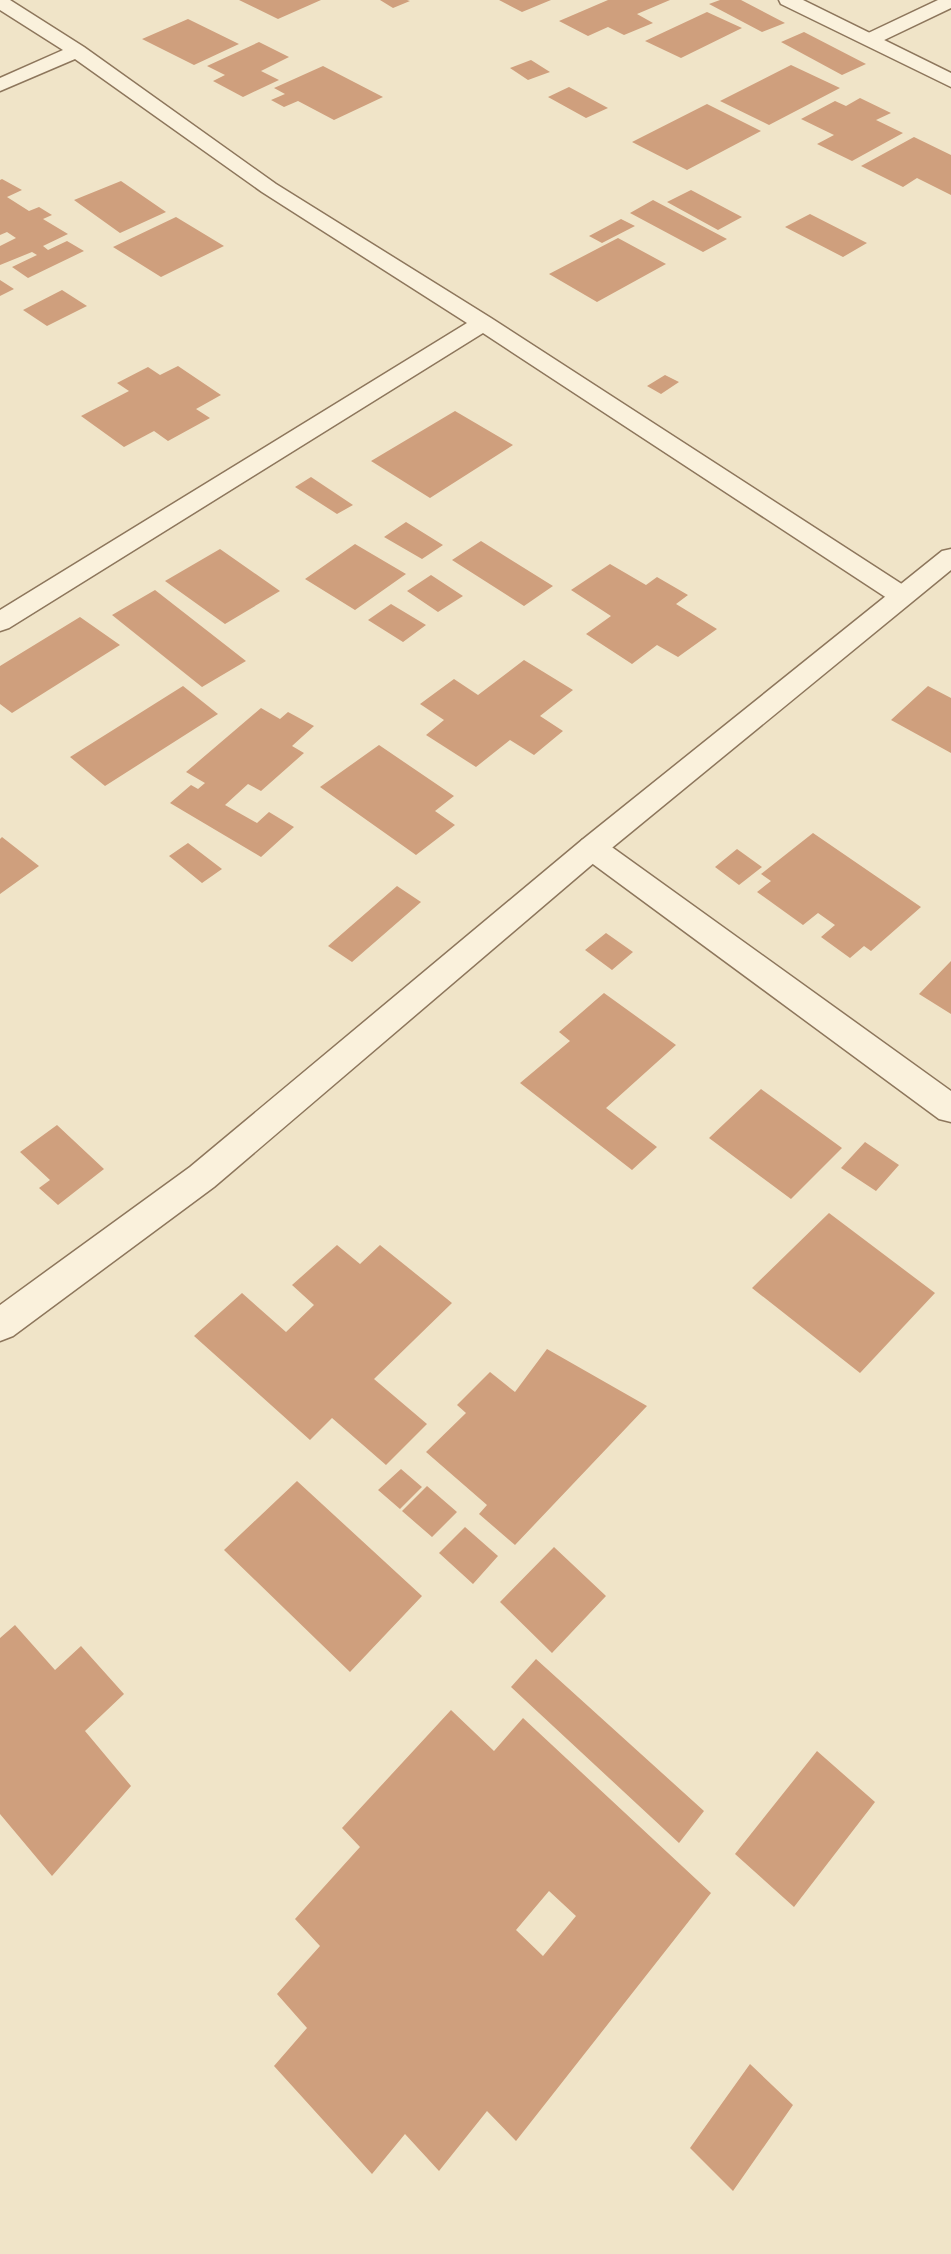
<svg xmlns="http://www.w3.org/2000/svg" width="951" height="2254" viewBox="0 0 951 2254" font-family="'Playfair Display',serif">
<rect width="100%" height="100%" fill="#f0e4c8"/>
<path fill="#cf9f7d" fill-rule="evenodd" d="M239,0H321L278,19Z
M380,0H407L410,1L393,8Z
M499,0H551L522,12Z
M608,0H670L637,14L653,23L624,35L608,27L588,36L559,21Z
M720,0H741L785,23L762,32L709,4Z
M707,12L742,28L681,58L645,41Z
M188,19L239,44L194,65L142,39Z
M804,32L866,64L842,75L781,42Z
M259,42L289,57L261,71L279,80L243,97L213,81L225,75L207,66Z
M531,60L550,72L528,80L510,68Z
M791,65L840,88L769,125L720,101Z
M323,66L383,97L334,120L298,101L284,107L271,100L285,94L274,88Z
M569,87L608,108L586,118L548,97Z
M860,98L891,113L876,120L903,133L852,161L817,144L834,135L801,119L835,101L846,106Z
M707,104L761,131L687,170L632,142Z
M914,137L951,155V195L917,178L903,187L861,166Z
M2,179L22,190L7,197L29,211L39,207L52,215L43,219L68,234L43,246L48,250L67,241L84,251L28,278L12,267L37,255L32,252L0,265V246L16,238L7,232L0,235V180Z
M121,181L166,212L120,233L74,200Z
M691,190L742,217L718,230L667,202Z
M653,200L727,239L703,252L630,213Z
M810,214L867,243L843,257L785,227Z
M176,217L224,246L161,277L113,247Z
M621,219L635,226L602,243L589,236Z
M618,238L666,264L597,302L549,274Z
M0,280L14,289L0,296Z
M62,290L87,306L47,326L23,310Z
M178,366L221,395L196,409L210,418L168,441L154,431L124,447L81,416L129,391L117,383L148,367L160,375Z
M665,375L679,382L661,394L647,386Z
M455,411L513,445L430,498L371,461Z
M311,477L353,505L337,514L295,487Z
M406,522L443,545L422,559L384,537Z
M481,541L553,586L524,606L452,560Z
M355,544L406,574L355,610L305,579Z
M220,549L280,591L225,624L165,581Z
M610,564L646,585L657,577L688,595L676,604L717,629L678,657L657,645L632,664L586,634L611,616L571,590Z
M431,575L463,596L438,612L407,591Z
M155,590L246,661L202,687L112,615Z
M391,604L426,625L403,642L368,620Z
M80,617L120,645L12,713L0,704V666Z
M524,660L573,690L540,716L563,731L534,755L510,740L476,767L426,735L444,720L420,704L454,679L478,695Z
M183,686L218,714L105,786L70,757Z
M928,686L951,698V753L891,720Z
M261,708L280,719L288,712L314,726L292,746L304,753L261,791L248,784L225,805L257,823L269,812L294,827L261,857L170,803L191,785L198,789L205,783L186,772Z
M379,745L454,796L435,811L455,825L416,855L320,787Z
M813,833L921,907L871,951L864,946L850,958L821,937L835,925L818,913L803,925L757,892L771,881L761,874Z
M2,837L39,866L0,894V839Z
M188,843L222,869L202,883L169,856Z
M737,849L762,867L739,885L715,867Z
M397,886L421,902L352,962L328,946Z
M606,933L633,952L612,970L585,950Z
M951,961V1014L919,994Z
M604,993L676,1045L606,1108L657,1147L632,1170L520,1083L570,1041L559,1032Z
M761,1089L842,1148L791,1199L709,1138Z
M57,1125L104,1169L58,1205L39,1188L50,1180L20,1152Z
M865,1142L899,1165L876,1191L841,1168Z
M829,1213L935,1293L860,1373L752,1288Z
M337,1245L360,1264L380,1245L452,1303L374,1379L427,1424L386,1465L332,1418L310,1440L194,1336L242,1293L286,1332L314,1305L292,1285Z
M547,1349L647,1406L515,1545L479,1514L487,1505L426,1452L466,1413L457,1405L490,1372L515,1392Z
M401,1469L422,1487L400,1509L378,1490Z
M297,1481L422,1596L350,1672L224,1550Z
M427,1486L457,1512L432,1537L402,1511Z
M465,1527L498,1556L473,1584L439,1553Z
M554,1547L606,1596L552,1653L500,1602Z
M15,1625L55,1670L81,1646L124,1694L85,1731L131,1786L52,1876L0,1814V1638Z
M536,1659L704,1811L679,1843L511,1687Z
M451,1710L494,1751L523,1718L711,1893L516,2141L487,2111L439,2171L405,2134L372,2174L274,2066L307,2028L277,1994L320,1946L295,1919L360,1847L342,1828ZM549,1891L576,1916L543,1956L516,1930Z
M817,1751L875,1802L794,1907L735,1854Z
M750,2064L793,2105L733,2191L690,2148Z"/>
<g fill="none" stroke-linecap="round" stroke-linejoin="round">
<defs>
<path id="minor" d="M0,0H10L84,47L276,184L491,318L911,590L915,596L911,602L902,605L893,602L483,333L9,628L0,631V610L467,323L262,192L75,59L0,91V78L63,50L0,10Z
M938,0H951V8L878,43H864L861,39L864,35Z
M592,837L602,840L951,1091V1122L939,1119L582,856L577,848L582,840Z"/>
<path id="tertiary" d="M779,0H803L951,73V87L781,4Z
M951,549V570L602,856L214,1187L13,1336L0,1341V1305L190,1167L582,840L942,551Z"/>
</defs>
<use href="#minor" stroke="#8d765c" stroke-width="3"/>
<use href="#tertiary" stroke="#8d765c" stroke-width="3"/>
<use href="#minor" fill="#faf1dc" fill-rule="evenodd"/>
<use href="#tertiary" fill="#faf1dc" fill-rule="evenodd"/>
</g>
</svg>
